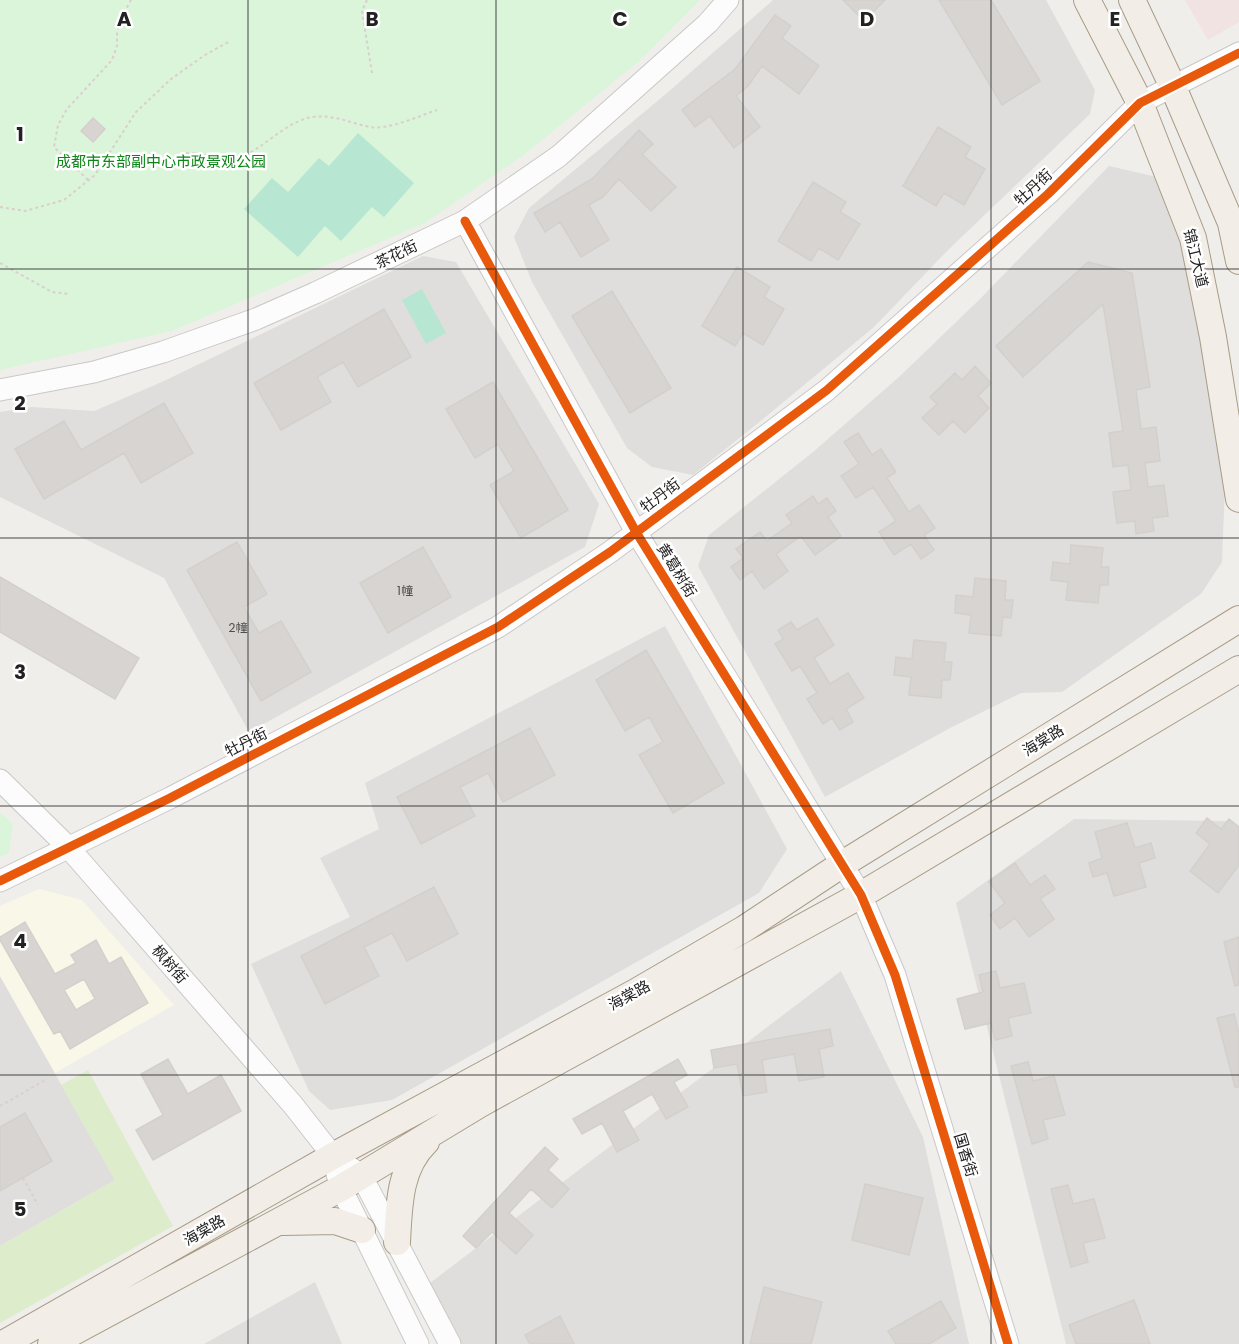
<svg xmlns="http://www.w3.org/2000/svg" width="1239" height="1344" viewBox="0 0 1239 1344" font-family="Poppins,'Noto Sans SC',sans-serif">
<rect width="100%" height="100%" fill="#f0eeeb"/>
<path fill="#dfdedc" d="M773,0H1046L1095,90L1090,114L947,251L874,327L768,415L693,475L652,467L627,448L532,282L514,237L529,208L667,93Z
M1109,166L1157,177L1201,282L1226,460L1222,562L1201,594L1062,692L1021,693L952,727L825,797L698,566L709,535L813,452L899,377L980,299Z
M423,256L456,262L599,504L585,547L249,732L164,578L0,497V412L32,407L94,411L164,381Z
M665,626L787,849L759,893L392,1100L330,1110L309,1091L251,964L350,917L320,858L379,829L365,783Z
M1074,819L1230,821L1239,835V1344H1066L956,903Z
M841,971L923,1137L969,1344H457L426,1286Z
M0,976L115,1180L0,1246Z
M315,1282L342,1344H204Z"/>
<path fill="#f1e3e1" d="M1185,0H1239V22L1208,40Z"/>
<path fill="#f8f7e8" d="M39,889L82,900L174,1005L55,1073L0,976V906Z"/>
<path fill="#ddeccb" d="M88,1070L173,1226L0,1323V1246L115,1180L61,1085Z"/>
<path fill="#daf5da" d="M0,0H700L638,62L525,154L425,223L172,331L0,370Z
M0,812L13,824L9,853L0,857Z"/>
<path fill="#b7e6d2" d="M358,133L414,183L384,217L372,207L341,241L325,226L298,257L244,209L272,178L288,192L319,158L329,166Z
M422,289L446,333L426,344L402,300Z"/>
<path fill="#d7d4d2" stroke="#d3d0cc" stroke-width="1.5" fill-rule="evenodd" d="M843,0H885L864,21Z
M939,0H991L1040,81L1002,105Z
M775,15L791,26L782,38L819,66L799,94L762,66L748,86L736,96L760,127L734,148L710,116L695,127L682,110L735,69Z
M93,118L105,129L93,142L81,131Z
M938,127L971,147L965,157L985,169L964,205L944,193L936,206L903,186Z
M639,130L653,144L642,154L676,187L651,211L619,179L603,197L589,205L609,240L581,257L560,222L545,232L534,213L592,179Z
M813,182L846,202L840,212L860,224L838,260L819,248L811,261L778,241Z
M1088,262L1132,273L1150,387L1136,390L1141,429L1156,427L1160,461L1145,463L1148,487L1164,485L1168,516L1152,518L1154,531L1136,534L1135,521L1117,523L1113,492L1131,490L1128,465L1113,467L1109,433L1123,431L1103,304L1023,377L996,346Z
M737,267L770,287L764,297L784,309L763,345L743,333L735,346L702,326Z
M612,291L671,388L630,413L572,316Z
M384,309L411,357L358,387L343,362L317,377L331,402L281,430L254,383Z
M975,366L991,383L978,396L989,408L965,433L953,421L939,435L922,418L937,404L930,397L955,373L962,380Z
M493,382L568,510L521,538L490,485L514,471L498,444L475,458L446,409Z
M164,403L193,453L141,483L124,453L44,499L15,449L64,421L81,450Z
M858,433L872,455L881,449L896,472L887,478L909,512L919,505L935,528L924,535L934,550L921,559L911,544L894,555L879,532L896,521L873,487L856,498L841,476L859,464L844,442Z
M813,496L818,504L827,498L836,511L828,517L841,536L815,555L801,536L776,554L788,571L764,589L752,571L740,580L731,567L743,558L736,549L760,532L767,541L792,523L786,515Z
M237,542L267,594L244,607L259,633L281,621L311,672L261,701L187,570Z
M1071,545L1103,548L1101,567H1109L1108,585H1100L1098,603L1066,600L1068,582L1051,580L1053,562L1070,564Z
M423,547L451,597L388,633L360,583Z
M0,577L139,658L115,699L0,632Z
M975,578L1006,581L1005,600H1013L1011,618L1003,617L1001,636L969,633L971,615L955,613L956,595L973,597Z
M817,618L834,645L814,658L830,684L848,673L864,698L846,709L853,722L840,730L832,718L823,724L807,699L817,693L800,666L792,671L775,644L783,639L778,630L791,622L797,630Z
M914,640L946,643L944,662H952L950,680H942L941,698L909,695L911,677L894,675L896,657L912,659Z
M646,650L724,783L673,813L639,755L663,742L649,717L625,731L596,680Z
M530,728L555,775L503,802L488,773L460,787L475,816L421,844L397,797Z
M1207,818L1221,829L1229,819L1239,827V865L1218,893L1190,871L1210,844L1196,833Z
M1127,823L1135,848L1151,843L1155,858L1139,863L1146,887L1114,896L1107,873L1093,877L1089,863L1102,858L1095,832Z
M1015,863L1030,885L1045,875L1055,889L1040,899L1054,919L1029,937L1015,918L1000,929L990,915L1005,903L989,882Z
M434,887L458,934L407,961L392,933L364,947L379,976L325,1004L301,956Z
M25,922L55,974L76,963L71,955L96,940L109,964L121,957L148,1003L70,1049L60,1031L54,1034L0,940V937ZM84,979L95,999L76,1010L64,990Z
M1239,937V985L1235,986L1224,942Z
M996,971L1000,988L1024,983L1031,1013L1008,1018L1012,1036L995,1040L991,1023L965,1029L957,999L983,992L979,975Z
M1234,1014L1239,1033V1087H1235L1217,1018Z
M830,1029L833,1046L819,1049L824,1077L799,1081L794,1054L762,1060L767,1092L743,1096L737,1064L714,1068L711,1050Z
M168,1059L188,1094L221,1075L241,1111L153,1160L136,1130L163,1115L141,1074Z
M678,1059L687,1075L674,1082L688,1107L666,1119L652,1094L623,1111L639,1140L617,1152L602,1123L582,1134L573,1119Z
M1028,1062L1033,1081L1054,1076L1065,1115L1043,1120L1048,1139L1032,1144L1011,1066Z
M25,1113L52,1161L0,1191V1127Z
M545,1147L558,1159L548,1170L569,1189L552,1208L531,1189L509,1213L533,1235L516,1254L492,1232L476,1248L463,1236Z
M865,1184L923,1198L909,1255L852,1240Z
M1068,1185L1073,1204L1094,1199L1105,1238L1083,1243L1088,1262L1071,1267L1051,1189Z
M764,1287L822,1302L811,1344H750Z
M1134,1300L1150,1344H1076L1069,1325Z
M941,1301L956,1328L929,1344H896L888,1331Z
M560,1316L574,1344H530L525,1335Z"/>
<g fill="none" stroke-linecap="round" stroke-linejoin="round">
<defs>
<path id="minor" d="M465,221L636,532L861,895L895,975L1008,1344
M0,390L94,372L163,352L256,319L315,293L465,221L559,156L708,23L728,0
M0,780L68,847L293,1105L333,1156L361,1175L450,1344
M0,881L170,798L498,627L610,552L827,390L1048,194L1140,103L1239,53
M337,1174L341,1188L418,1344"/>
<path id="major" d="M1087,0L1140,103L1193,238L1213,337L1239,499
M1132,0L1173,87L1231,223L1239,261
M283,1222L335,1221L362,1230
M397,1242C399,1206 399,1168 426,1142
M3,1344L333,1156L634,993L744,929L841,865L1239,619
M51,1344L341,1188L480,1104L861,895L1239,669"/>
</defs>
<use href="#minor" stroke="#c9c8c7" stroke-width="23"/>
<use href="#major" stroke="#a79c86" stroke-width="28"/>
<path stroke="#dccecd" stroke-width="2" stroke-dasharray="3 3" stroke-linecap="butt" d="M367,0L362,11L372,73
M180,154C200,150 219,162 239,157C262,151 284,122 312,117C333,114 350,123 370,127C389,130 419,116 437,110
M88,180L54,147L58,125L67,109L112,60L117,46V32L120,20L131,0
M0,207L25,211L64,200L95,175L136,112L171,79L205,55L230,41
M0,263L52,292L69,294
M0,1106L47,1079
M23,1178L38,1205"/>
<use href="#minor" stroke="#fdfcfc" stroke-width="21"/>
<use href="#major" stroke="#f3ede7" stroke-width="26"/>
<defs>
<path id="cycleway" d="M465,221L636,532L861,895L895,975L1008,1344
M0,881L170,798L498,627L610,552L827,390L1048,194L1140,103L1239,53"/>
</defs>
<use href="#cycleway" stroke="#fff" stroke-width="13"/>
<use href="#cycleway" stroke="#e8590c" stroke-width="9"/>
</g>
<path fill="none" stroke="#222" stroke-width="1.5" stroke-opacity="0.55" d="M248,0V1344M496,0V1344M743,0V1344M991,0V1344M0,269H1239M0,538H1239M0,806H1239M0,1075H1239"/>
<g text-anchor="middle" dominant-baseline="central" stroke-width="5" stroke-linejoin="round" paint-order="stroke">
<g font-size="12" fill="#4f4e4e">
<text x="405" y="590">1幢</text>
<text x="238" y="627">2幢</text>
</g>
<g font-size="15" fill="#0c8416" stroke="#fff">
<text x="161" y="161">成都市东部副中心市政景观公园</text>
</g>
<g font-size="15" fill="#222" stroke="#fff">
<text transform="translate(1033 187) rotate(-43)">牡丹街</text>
<text transform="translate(396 254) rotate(-26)">茶花街</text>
<text transform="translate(1196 258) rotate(76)">锦江大道</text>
<text transform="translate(660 495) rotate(-37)">牡丹街</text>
<text transform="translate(677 570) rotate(58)">黄葛树街</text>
<text transform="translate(1043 740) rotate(-32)">海棠路</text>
<text transform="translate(246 742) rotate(-27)">牡丹街</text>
<text transform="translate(170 964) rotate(49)">枫树街</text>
<text transform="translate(629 995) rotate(-29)">海棠路</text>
<text transform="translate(966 1155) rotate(73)">国香街</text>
<text transform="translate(204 1230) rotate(-30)">海棠路</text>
</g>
</g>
<g font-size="20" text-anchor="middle" font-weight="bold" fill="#222" stroke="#fff" stroke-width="5" stroke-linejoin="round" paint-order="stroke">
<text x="124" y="26">A</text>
<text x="372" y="26">B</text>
<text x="620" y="26">C</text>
<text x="867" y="26">D</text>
<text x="1115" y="26">E</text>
<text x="20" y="141">1</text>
<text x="20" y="410">2</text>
<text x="20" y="679">3</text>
<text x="20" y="948">4</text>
<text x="20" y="1216">5</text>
</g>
</svg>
